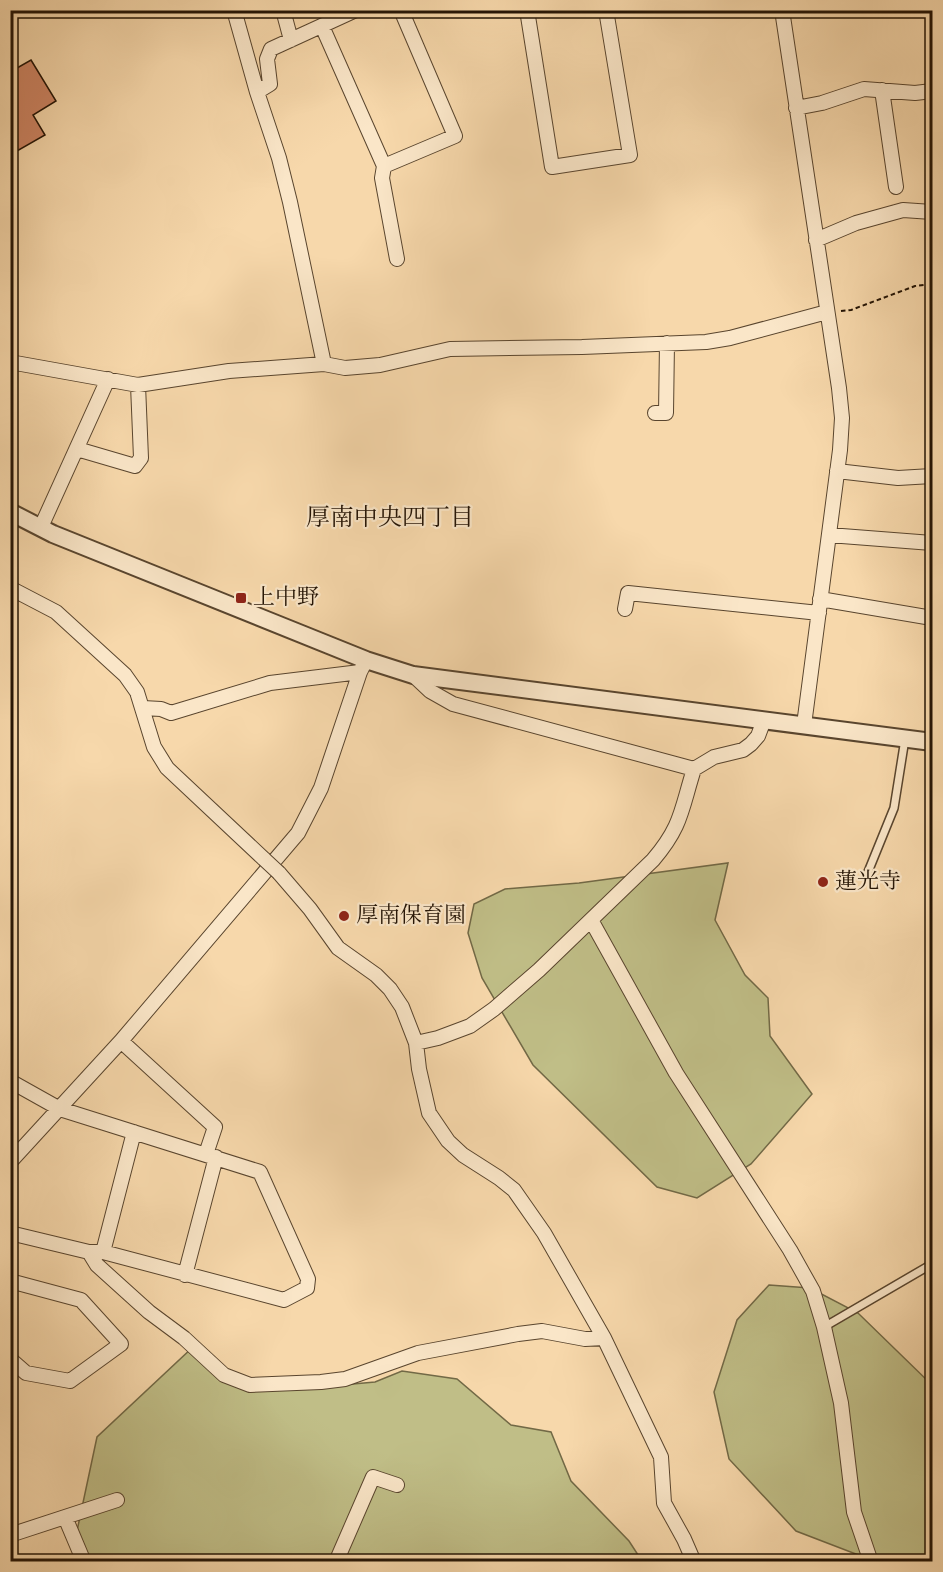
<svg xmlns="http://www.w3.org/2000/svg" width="943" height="1572" viewBox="0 0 943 1572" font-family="Vollkorn,'Noto Serif JP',serif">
<rect width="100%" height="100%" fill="#f7d8ab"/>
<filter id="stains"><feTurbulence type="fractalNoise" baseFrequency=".00333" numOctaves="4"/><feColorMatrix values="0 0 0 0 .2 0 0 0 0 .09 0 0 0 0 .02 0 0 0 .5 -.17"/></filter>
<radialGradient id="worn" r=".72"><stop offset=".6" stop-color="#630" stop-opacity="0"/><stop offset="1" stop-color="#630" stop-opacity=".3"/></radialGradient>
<path fill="#c0be87" stroke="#726946" stroke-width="1.5" d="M728,863L715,920L745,975L768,998L770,1036L812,1094L751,1164L697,1198L657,1187L533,1065L482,978L468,933L474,904L505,889L579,883Z
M769,1285L810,1288L858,1313L932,1385V1561H874L796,1531L729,1459L714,1392L737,1320Z
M193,1347L245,1387L342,1385L375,1382L402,1371L457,1379L511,1425L551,1432L571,1481L629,1541L642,1561L76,1562L74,1545L97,1437Z"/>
<path fill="#cd8463" stroke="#241405" stroke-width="1.5" d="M31,60L56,101L33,115L45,135L10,155V72Z"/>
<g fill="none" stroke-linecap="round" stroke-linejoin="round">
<defs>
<path id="service" d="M868,872L894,808L905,739
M824,1327L932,1264"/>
<path id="minor" d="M234,10L257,92L279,158L290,202L324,364
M283,10L291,40
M527,10L552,167L630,155L606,10
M782,10L839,388L842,418L840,450L804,725
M322,26L384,166L382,178L397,259
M882,90L896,187
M257,92L270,84L267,59L271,49L356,10
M796,108L822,103L864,89L915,93L932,91
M384,166L455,136L401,10
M816,240L856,223L903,210L932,212
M10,362L138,385L229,371L324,364L345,368L380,365L450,349L582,347L706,342L730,338L827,312
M655,413H666L667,343
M77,449L135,466L141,458L138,385
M837,471L898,478L932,476
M41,527L108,379
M829,535L932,543
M10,588L56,612L125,675L137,692L154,747L167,768L264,859
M820,599L932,618
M625,609L628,593L819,613
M413,675L430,691L453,704L694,769
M143,708L161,709L171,713L270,683L360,672
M279,873L310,909L338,948L376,975L390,989L402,1007L416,1043L419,1069L429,1113L448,1141L463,1155L499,1178L514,1190L544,1233L604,1338L661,1457L664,1503L684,1539L694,1562
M591,920L676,1073L790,1250L813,1291L824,1327L841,1403L854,1512L871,1562
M121,1041L215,1127L206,1154
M416,1043L438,1038L470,1026L494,1009L539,970L653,860C682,826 681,810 694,769L714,757L743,750L751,744L758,736L764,720
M10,1081L60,1109L260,1172L308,1279L307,1288L284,1300L103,1252H89L10,1233
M10,1162L121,1041L298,833L321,788L360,672L366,660
M89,1252L97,1265L149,1312L184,1338L224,1375L250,1385L321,1382L345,1379L418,1353L518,1334L542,1331L585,1339L604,1338
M103,1252L134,1132
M185,1275L216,1157
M10,1281L81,1300L121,1344L70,1381L26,1373L10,1359
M65,1517L84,1562
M10,1535L117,1500
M336,1562L373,1477L397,1485"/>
<path id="tertiary" d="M10,512L53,534L366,660L413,675L932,742"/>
</defs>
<use href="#service" stroke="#59452e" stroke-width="10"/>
<use href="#minor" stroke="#59452e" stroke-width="16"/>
<use href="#tertiary" stroke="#59452e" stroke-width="20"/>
<path stroke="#241405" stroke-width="2" stroke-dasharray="4.5 3" stroke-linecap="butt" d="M841,311L851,310L915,286L932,284"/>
<use href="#service" stroke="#fae6c8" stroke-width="7"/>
<use href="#minor" stroke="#fae6c8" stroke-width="14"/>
<use href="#tertiary" stroke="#fae6c8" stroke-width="16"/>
<defs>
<path id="minor-bridge" d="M264,859L279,873"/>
</defs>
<use href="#minor-bridge" stroke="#59452e" stroke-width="16" stroke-linecap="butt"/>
<use href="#minor-bridge" stroke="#fae6c8" stroke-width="14"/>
</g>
<g fill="#8f2418" stroke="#fae6c8" stroke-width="2">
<rect x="235" y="592" width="12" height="12" rx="3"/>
<circle cx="823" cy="882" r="6"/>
<circle cx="344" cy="916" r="6"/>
</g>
<g text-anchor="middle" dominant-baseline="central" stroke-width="4.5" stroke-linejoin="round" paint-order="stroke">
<g font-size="22" fill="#241405" stroke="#fae6c8" text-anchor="start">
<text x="253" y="598">上中野</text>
<text x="835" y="882">蓮光寺</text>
<text x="356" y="916">厚南保育園</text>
</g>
<g font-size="24" fill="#241405" stroke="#fae6c8">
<text x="390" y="519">厚南中央四丁目</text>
</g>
</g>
<rect width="943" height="1572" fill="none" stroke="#f7d8ab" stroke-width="36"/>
<rect x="12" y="12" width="919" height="1548" fill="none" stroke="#241405" stroke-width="3"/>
<rect x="18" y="18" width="907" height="1536" fill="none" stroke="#241405" stroke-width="1.5"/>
<rect width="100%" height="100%" filter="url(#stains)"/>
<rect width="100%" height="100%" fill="url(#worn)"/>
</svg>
